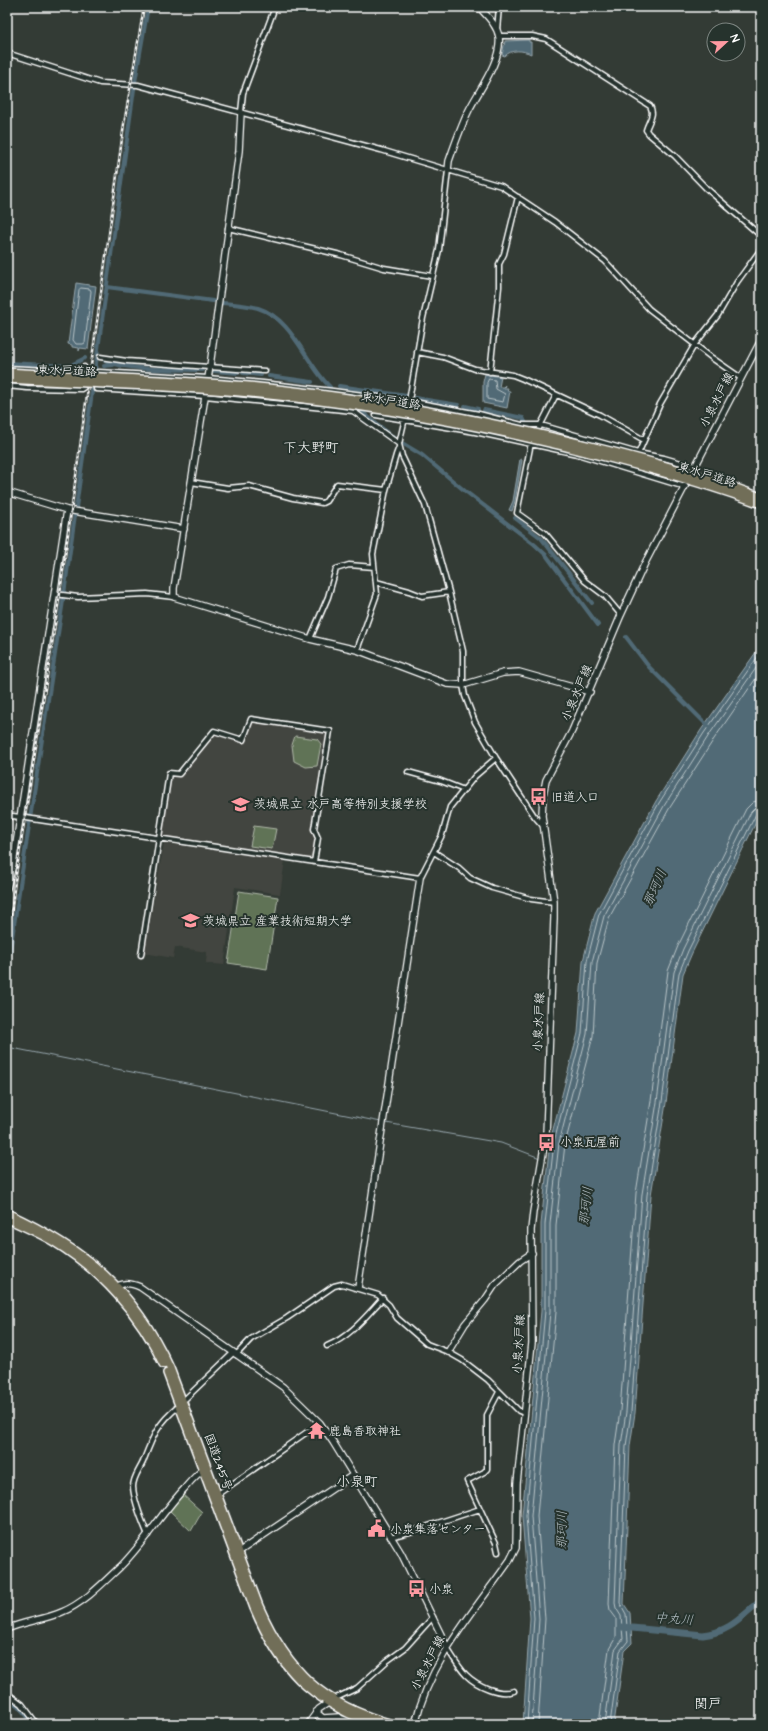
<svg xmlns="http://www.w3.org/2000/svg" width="768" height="1731" viewBox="0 0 768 1731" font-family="'Architects Daughter','Klee One',sans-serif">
<rect width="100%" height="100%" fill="#333b35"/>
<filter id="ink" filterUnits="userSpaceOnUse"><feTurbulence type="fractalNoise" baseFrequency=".025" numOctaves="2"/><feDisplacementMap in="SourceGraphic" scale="8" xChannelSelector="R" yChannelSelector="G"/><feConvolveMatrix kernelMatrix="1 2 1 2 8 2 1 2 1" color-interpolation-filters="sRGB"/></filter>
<g filter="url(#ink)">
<path fill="#43453f" d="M254,721L327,733L312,830L315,839L313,859H310L163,837L162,834L170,777L173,775L181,776L215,733L244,743L252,722Z
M164,843L285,860L280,894L235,887L224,965L206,963L207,952L175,947L173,958L144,953Z"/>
<path fill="#607356" stroke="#b0b9aa" d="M295,736L317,739L321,744L317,766L306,767L294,761L292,745Z
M254,826L276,829L272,849L250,846Z
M239,891L278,897L267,969L228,963Z
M182,1494L202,1512L191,1531L169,1510Z"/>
<path fill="#516b76" stroke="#97a6ad" d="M529,40V42H531V54C523,50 511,49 505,56L502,55L505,41Z
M76,283L96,286L88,349L80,348L79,351V348L72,347V345L68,344Z
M485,374L501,377L499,387H503L505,385L504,388H508L507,391H510L507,408L483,403V382Z
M520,459L522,460L515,501L512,511L509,510L513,501Z
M761,645V812L692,953L683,974L666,1103L651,1195L635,1413L630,1446L624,1604L630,1613L632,1643L624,1651L614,1724H523L530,1618L522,1516L541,1311V1224L550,1141L578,1033L583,961L595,913L656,801L701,730Z"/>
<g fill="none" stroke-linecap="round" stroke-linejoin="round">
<path stroke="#b9c4c8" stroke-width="1" d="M81,288L90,289L91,291L85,343L83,344H76L73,340L79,290Z
M489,379L495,380L496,389L505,394L503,402L487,399V383Z
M527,1724L534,1618L526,1516L545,1311V1224L554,1142L582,1033L587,961L599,914L659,803L704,733L761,652
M532,1724L539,1619L531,1516L550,1312V1224L559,1143L587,1034L592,962L604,916L664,806L709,735L761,661
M538,1724L545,1619L537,1516L556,1312V1225L565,1144L593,1036L597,963L609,918L669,809L714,739L761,671
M599,1724L609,1649L616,1637V1618L610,1610L609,1604L615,1445L620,1411L636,1193L651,1101L668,971L678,946L746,809L753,802L761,800
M605,1724L615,1650L623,1639L621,1616L616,1608L615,1603L621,1445L626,1412L642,1194L657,1102L674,972L683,949L751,812L756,807L761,806
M610,1724L620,1651L628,1641L626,1614L620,1603L626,1446L631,1412L647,1195L662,1102L679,973L688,951L756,814L761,812"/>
<path stroke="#97a6ad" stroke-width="1" d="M7,1047L381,1122
M386,1123L501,1143L540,1158"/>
<path stroke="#516b76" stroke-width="4" d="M107,287L213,301
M221,303C233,304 246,305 258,308C293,319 305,363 330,387
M105,361C132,371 173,369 202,370
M7,363L69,366L85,358
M104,366L113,365
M214,371L238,373
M243,373L261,375
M269,376L312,382
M339,386L407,396
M415,398L458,405
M465,406L478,409
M357,408L397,440L422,455L465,491L534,544L546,555L598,625
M484,410L523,418L525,422
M515,518L541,538L582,590
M584,593L592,603
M626,637L649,667L710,728
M7,971L64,594L135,82L148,7
M7,1698L18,1706L34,1724"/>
<path stroke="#516b76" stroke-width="7" d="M622,1627L703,1635C730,1632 741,1617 761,1601"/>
<defs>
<path id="street" d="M497,30L499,7
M499,36H532L546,39L650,106C655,115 649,120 646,130L649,134L675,156L706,188L761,236
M7,53L100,83L138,85L381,150L501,186L555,222L605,261L649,309L712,358L741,378
M241,112L243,93L275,7
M448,170L439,250L423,318L409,401L399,444L402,456L425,505L449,592L463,651V685L465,696L475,722L496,758L535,817L543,826
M228,228L341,255L384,268L432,276
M417,352L443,357L475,369L513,375L523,379L600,415L644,440
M100,357L127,361L265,371
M7,368L71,371L84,367L86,372L84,387L81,389L27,388L7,386
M98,372L208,378L263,383L333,391L409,401L479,414L522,425H541L638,453L664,458L695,467
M490,372L499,287V264L504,254L518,197
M96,389L205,396L353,411L399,444
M377,407L376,415L475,432L577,454L685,487
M536,434L556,395
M531,443L517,513L545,533L585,581L605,596L621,615
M638,454L660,404L695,344L718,315L737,282L761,249
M191,482L228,488L249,486L293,498L322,503L326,501L337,484L386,490
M376,582L409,591L422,596L449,592
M55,594L78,597L147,594L174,597
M310,639L328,597L336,569L349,565L374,567
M357,650L377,594L373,554L386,490L396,455L399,447
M408,772L441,781L464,790
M7,820L9,817L13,816L420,878L442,835L450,807L475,776L496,758
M434,852L459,868L470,878L492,888L531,899L554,902
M141,955L169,773L179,774L214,731L243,740L251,719L330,731L314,829L318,838L314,862
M327,1346C350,1337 366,1316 383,1298
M236,1355L251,1339L287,1318L334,1286L342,1284L378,1295L389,1305L397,1318L427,1344L448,1352L462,1360L488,1380L519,1411L524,1413
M183,1401L233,1353
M218,1494L320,1423
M148,1535C142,1521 134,1502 133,1487C133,1477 139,1471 143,1462C153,1436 157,1424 179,1406
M390,1537L413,1531L480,1509
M498,1552L496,1543L467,1481L484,1472L487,1469V1415L499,1392
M447,1648C460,1668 465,1680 489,1689C497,1692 505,1694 514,1691
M7,1693L22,1704L37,1724
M334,1699L357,1688L387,1661L405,1648L433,1617
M339,1717L357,1724"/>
<path id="secondary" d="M241,112L239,151L210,366L174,588V597L310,639L357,650L447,684L463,685L503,673L519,672L590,692
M448,170L449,161C455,144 461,126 469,110C479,90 502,60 499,37C497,25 487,16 479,7
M7,492L67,510L184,529
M7,888L13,864L67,510
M358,1288L420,878
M114,1289C122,1281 131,1283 140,1287L283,1387L320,1423L333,1442L401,1553L447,1647
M448,1352L465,1324L485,1300L495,1285L520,1261L532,1253
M237,1553L353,1475
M7,1629C25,1621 44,1620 62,1612C84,1603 103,1583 120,1567C144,1543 161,1514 184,1489C190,1482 197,1473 206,1468
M316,1712L323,1718L339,1717
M308,1724L319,1709L331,1701
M415,1724C430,1660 473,1613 510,1560L516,1548L517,1483L532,1343L531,1230L533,1212L546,1135L554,918V902L542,816L543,795L546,780L572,731L621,615L644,565L761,340"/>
<path id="highway" d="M7,1213C85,1249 134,1289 170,1368L259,1606C288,1672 323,1705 393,1724
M7,1219C23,1226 39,1233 54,1242C100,1270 141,1315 163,1364
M167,1373L254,1608C280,1670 310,1699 372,1724"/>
</defs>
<use href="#street" stroke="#fff" stroke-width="7"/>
<use href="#secondary" stroke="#fff" stroke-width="8"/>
<use href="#highway" stroke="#fff" stroke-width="10"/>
<use href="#street" stroke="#26332d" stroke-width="4"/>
<use href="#secondary" stroke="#26332d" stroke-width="5.5"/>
<use href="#highway" stroke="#716e59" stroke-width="7"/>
<defs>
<path id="rail" d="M7,949L15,881L60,593L124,124L144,7"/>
</defs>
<use href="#rail" stroke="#fff" stroke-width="2.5"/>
<use href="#rail" stroke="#26332d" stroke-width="1" stroke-dasharray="3" stroke-linecap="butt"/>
<defs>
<path id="highway-bridge" d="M7,372C88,377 169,379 249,386C353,396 456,414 557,438C626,454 695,472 761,497
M7,379C88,384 169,385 250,393C372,405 494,427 613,459C663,472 713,486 761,504"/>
</defs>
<use href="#highway-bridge" stroke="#fff" stroke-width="10" stroke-linecap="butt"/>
<use href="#highway-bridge" stroke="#716e59" stroke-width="7"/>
</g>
</g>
<defs>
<symbol id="bus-bare" viewBox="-9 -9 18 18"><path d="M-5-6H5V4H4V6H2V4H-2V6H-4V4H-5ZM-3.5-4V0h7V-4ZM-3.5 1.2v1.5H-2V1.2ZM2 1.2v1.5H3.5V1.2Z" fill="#ff9aa2" stroke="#26332d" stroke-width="2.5" paint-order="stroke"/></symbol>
<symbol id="school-bare" viewBox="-9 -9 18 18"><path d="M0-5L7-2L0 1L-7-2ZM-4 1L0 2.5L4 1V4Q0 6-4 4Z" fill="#ff9aa2" stroke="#26332d" stroke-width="2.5" paint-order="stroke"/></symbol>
<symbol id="university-bare" viewBox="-9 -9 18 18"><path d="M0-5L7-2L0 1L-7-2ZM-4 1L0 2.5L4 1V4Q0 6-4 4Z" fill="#ff9aa2" stroke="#26332d" stroke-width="2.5" paint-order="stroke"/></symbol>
<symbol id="temple-bare" viewBox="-9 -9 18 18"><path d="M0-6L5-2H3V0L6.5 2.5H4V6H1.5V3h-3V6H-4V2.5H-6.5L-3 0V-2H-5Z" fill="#ff9aa2" stroke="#26332d" stroke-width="2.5" paint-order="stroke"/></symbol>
<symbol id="civic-bare" viewBox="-9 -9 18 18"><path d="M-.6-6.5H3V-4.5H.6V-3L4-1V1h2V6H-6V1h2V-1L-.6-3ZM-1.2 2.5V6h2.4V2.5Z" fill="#ff9aa2" stroke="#26332d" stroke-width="2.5" paint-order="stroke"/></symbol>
</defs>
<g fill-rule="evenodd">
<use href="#bus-bare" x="526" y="784" width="25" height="25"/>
<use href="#school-bare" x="228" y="792" width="25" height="25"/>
<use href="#university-bare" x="178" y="908" width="25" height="25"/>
<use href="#bus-bare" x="534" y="1130" width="25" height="25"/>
<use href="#temple-bare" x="304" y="1418" width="25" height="25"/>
<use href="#civic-bare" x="364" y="1516" width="25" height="25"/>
<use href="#bus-bare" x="404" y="1576" width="25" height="25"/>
</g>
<g text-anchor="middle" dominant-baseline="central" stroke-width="4" stroke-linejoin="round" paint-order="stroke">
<g font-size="12" fill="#fff" stroke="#26332d">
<text transform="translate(67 371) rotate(2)">東水戸道路</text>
<text transform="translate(717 400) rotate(-63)">小泉水戸線</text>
<text transform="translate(391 401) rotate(9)">東水戸道路</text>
<text transform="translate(707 475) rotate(17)">東水戸道路</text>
<text transform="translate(577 693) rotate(-67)">小泉水戸線</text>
<text transform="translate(539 1022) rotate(-88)">小泉水戸線</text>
<text transform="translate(519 1344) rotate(-87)">小泉水戸線</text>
<text transform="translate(218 1462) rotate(70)">国道245号</text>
<text transform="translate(428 1663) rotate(-63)">小泉水戸線</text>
</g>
<g font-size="12" fill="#fff" stroke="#26332d" text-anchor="start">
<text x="551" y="797">旧道入口</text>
<text x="254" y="804">茨城県立 水戸高等特別支援学校</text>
<text x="203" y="921">茨城県立 産業技術短期大学</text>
<text x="560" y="1142">小泉瓦屋前</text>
<text x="329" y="1431">鹿島香取神社</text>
<text x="390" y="1529">小泉集落センター</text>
<text x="429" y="1589">小泉</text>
</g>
<g font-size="13" font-style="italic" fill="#b1bcc1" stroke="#26332d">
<text transform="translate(655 888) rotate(-66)">那珂川</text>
<text transform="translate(586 1206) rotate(-84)">那珂川</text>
<text transform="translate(562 1530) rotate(-90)">那珂川</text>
<text transform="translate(674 1619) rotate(4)">中丸川</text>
</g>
<g font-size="14" fill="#fff" stroke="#26332d">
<text x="311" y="448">下大野町</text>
<text x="357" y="1482">小泉町</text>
<text x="708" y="1704">関戸</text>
</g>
</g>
<rect width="768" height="1731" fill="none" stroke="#26332d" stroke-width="24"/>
<rect x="12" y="12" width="744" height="1707" fill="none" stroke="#fff" stroke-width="1.5" filter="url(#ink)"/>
<g transform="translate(726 42) rotate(68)"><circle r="19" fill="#26332d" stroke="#7d8581"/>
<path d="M0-3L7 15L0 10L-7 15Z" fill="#ff9aa2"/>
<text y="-6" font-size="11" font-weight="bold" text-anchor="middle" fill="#ffffff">N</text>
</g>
</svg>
